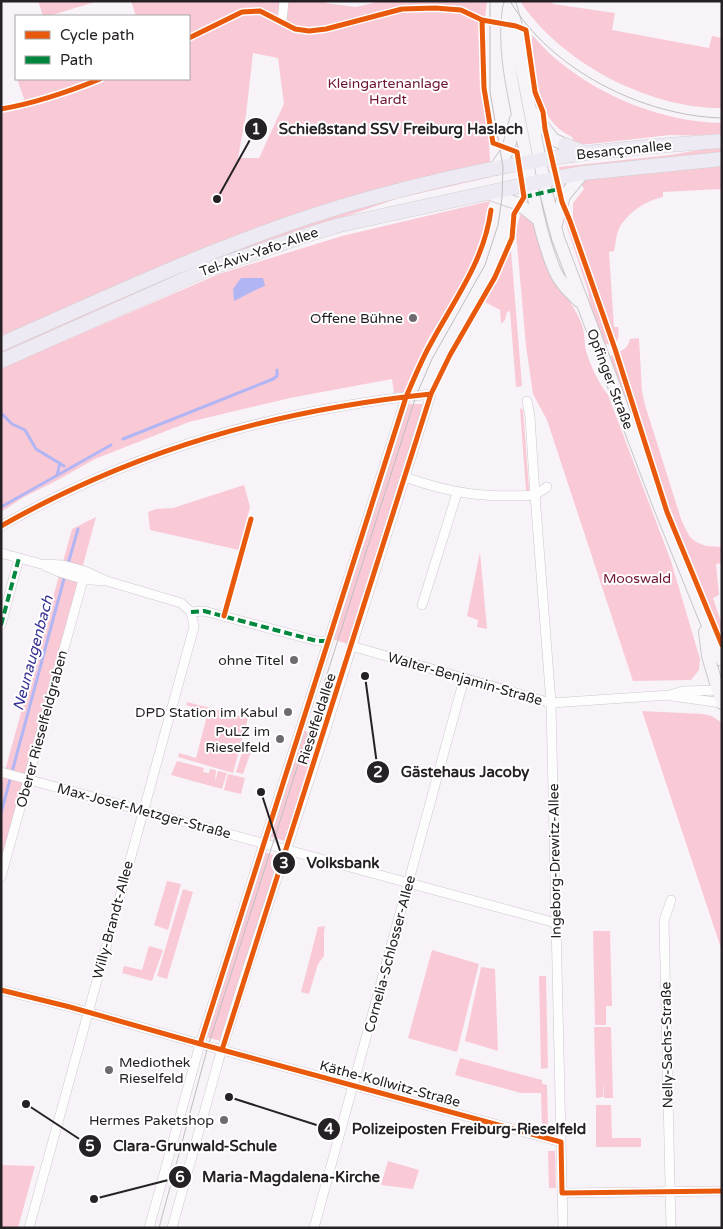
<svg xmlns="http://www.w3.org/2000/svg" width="723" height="1229" viewBox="0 0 723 1229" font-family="'Varela Round',sans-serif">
<rect width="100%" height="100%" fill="#f8f3f9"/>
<path fill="#f9cad6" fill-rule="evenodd" d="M38,1H98L49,16H43Z
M131,1H325L326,3L356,7L381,1H487L484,26L486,88L495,137L489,142L490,162L414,183L48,317L1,336V106L25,101L17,79H189V16H136ZM253,53L278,58L284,104L259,158H238L246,115Z
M520,1H551L553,4L615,13L612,30L709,48L712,36L722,38V108C649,109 560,62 520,1Z
M532,35C540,43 547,52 556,59C601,97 663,122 722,123V136L670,135L590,144H575L572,137C534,119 533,71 532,35Z
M722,146V154L560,171L559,167L670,155Z
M722,165V189L663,192V197C647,200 630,211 621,225C616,232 616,243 614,251L609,252L614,327H618C620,338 618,346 606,344L604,343L591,310L588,291L565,221L573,218V203L584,189L580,182L587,178Z
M491,175V177L399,198L326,223L1,357V350C95,309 187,265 284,231C352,208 421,191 491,175Z
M490,201L485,217L488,223L472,267L428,339L404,392L394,393L392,379L290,398L189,422L95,459L54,482L24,497L1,512V368L219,274L342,236Z
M522,210C542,227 542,252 553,274C562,293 577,308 583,328C585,335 584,343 586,351C591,367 598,382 608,395L671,561L700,659L699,670L691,680L633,681L547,420L533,394L526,346L516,233L518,222Z
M511,250L522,386L516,387L510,311L507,312L505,320L501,324L500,310L485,302L499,277L509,252Z
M639,338L642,391L645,405L681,519L686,530L690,537L696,542L706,546L722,547V563L716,564L719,595L713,598L722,625V639L670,508L662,505L609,358C618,349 626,354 630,339Z
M411,404H424L348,644L332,639L406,405Z
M520,408L523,410L529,488V491H526Z
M244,485L250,507L239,550L150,530L148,512L156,509L173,508Z
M96,517L1,868V785L72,529Z
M480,552L487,629L477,627L478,620L467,616Z
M187,702L248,718L233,773L178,757L179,753L196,758L208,712L186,705Z
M642,711L703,714L712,716L722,723V951Z
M303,730L319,736L285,841L269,836Z
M246,740L254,743L243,774L236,772Z
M177,761L204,768L203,772L209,773L210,769L216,770L215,782L218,771L227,773L222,789L171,775Z
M228,774L245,778L241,794L224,790Z
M264,852L280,857L221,1041L205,1037Z
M167,881L181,884L168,930L154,925Z
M183,889L193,892L167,979L157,976Z
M325,926L324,933V956L318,964L309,994L301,992L318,927Z
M593,931H610L612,1006H606V1025H595Z
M149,946L163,950L152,981L122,973L124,966L142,970Z
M432,950L479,964L457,1052L408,1038Z
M481,967L495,969L498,1051L465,1041Z
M539,976H546L548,1068L541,1069Z
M594,1027H611L613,1098H604L603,1081V1097L596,1098Z
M460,1058L542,1080V1084L547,1085L548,1126H542L541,1093H521L455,1075Z
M596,1105H611L612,1138H641V1147H596Z
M548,1151H555L556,1188H549Z
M388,1161L419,1170L413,1189L381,1185Z
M1,1165L35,1166L18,1228H1Z"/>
<path fill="#b2b5f3" d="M241,278H263L265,286C254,290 245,296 234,301L233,289Z"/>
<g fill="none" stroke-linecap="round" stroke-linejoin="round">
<path stroke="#b2b5f3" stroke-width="3" d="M1,413L12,424L25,430L36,449L64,466
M123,439L273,379L277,376V370
M57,475L60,463
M1,507L111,445
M68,564L78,529
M1,813L65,575"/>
<defs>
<path id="street" d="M282,22L284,1
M405,477C452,494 486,498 535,495L530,417L527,401
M547,487L535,495L551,703L563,1228
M1,526C137,449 277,410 431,394L324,735L242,985L219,1059L172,1228
M1,553L41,564L63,565L85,571L107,581L181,603L191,612L194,627L29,1228
M45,566C64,575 81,580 102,581
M422,605L457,493
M191,612L204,611L317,641H327
M1,625L19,558
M351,646L551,703L670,695L683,691L722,690
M672,696L722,703
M1,772L556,923
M1,877L83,580
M1,990L70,1007L204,1045L561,1142
M562,1193L722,1191
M149,1228L200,1044L406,397
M314,1228L464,679
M671,1228L664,921L671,900"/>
<path id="secondary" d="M510,5L516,26L522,69L546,192L558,238L659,505L722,660
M509,8C502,53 516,100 524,145C532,187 538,231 555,271C560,283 570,292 579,301
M532,112L553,139L565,145
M495,169L508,150L516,119
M493,195L519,204L539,220
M555,227L564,196L583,173
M705,632L708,656L722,703"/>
<path id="primary" d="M565,145L586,153
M1,344C121,291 241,234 367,199C439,179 512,163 586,153C631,148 677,144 722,141
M1,361L208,269L313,233L340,225L556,178L583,173L722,159"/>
</defs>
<use href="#street" stroke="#cbc8cc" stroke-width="10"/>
<use href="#secondary" stroke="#cbc8cc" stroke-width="14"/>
<use href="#primary" stroke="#d1cfd1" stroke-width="15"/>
<use href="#street" stroke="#fefdfe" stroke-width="9"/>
<use href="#secondary" stroke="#f6f4f8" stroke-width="12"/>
<use href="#primary" stroke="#eeeaf3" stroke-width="14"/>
<path stroke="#bfbebf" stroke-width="1" d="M510,1C551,70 643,116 722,118
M159,1228L208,1046L416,396L432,359L485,265L498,225L502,198L503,167L490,92V1"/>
<path stroke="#00873e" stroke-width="4" stroke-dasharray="8 4" stroke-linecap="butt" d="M524,197L559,189
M191,612L204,611L317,641H327
M1,625L19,558"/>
<defs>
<path id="cycleway" d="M189,38L242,12L260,11L295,29L309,31L326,29L402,9L435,8L461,10L482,20L516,26L526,30L535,92L543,112L545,129L562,202L570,221L615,349L667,512L722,645
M1,109C36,103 68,92 100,79
M1,526C137,449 277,410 431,394
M224,616L251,519
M1,990L70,1007L204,1045L561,1142L562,1193L722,1191
M200,1044L406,397C414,379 421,361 430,345C454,300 484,262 491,210
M222,1050L431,394L450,355L495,277L512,238L514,214L524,197L517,152L493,143L484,88L482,20"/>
</defs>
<use href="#cycleway" stroke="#fff" stroke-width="8"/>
<use href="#cycleway" stroke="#e8590c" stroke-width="5"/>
</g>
<g fill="#6f6a6f" stroke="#fff" stroke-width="2">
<circle cx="413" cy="318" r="5"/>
<circle cx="294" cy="660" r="5"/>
<circle cx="288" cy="712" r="5"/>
<circle cx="280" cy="739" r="5"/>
<circle cx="109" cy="1070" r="5"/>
<circle cx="224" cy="1120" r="5"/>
</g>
<g text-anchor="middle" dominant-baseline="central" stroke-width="4" stroke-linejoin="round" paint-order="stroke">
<g font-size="14" fill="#6f1635" stroke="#fff">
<text x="388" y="83">Kleingartenanlage<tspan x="388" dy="16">Hardt</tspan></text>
<text x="637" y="578">Mooswald</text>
</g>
<g font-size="14" fill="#252125" stroke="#fff">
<text transform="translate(624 150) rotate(-6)">Besançonallee</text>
<text transform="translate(259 252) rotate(-19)">Tel-Aviv-Yafo-Allee</text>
<text transform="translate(610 379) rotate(69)">Opfinger Straße</text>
<text transform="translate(465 679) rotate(16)">Walter-Benjamin-Straße</text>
<text transform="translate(317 719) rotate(-72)">Rieselfeldallee</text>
<text transform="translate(42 729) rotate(-75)">Oberer Rieselfeldgraben</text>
<text transform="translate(144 811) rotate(15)">Max-Josef-Metzger-Straße</text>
<text transform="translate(555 861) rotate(-91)">Ingeborg-Drewitz-Allee</text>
<text transform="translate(113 920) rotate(-75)">Willy-Brandt-Allee</text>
<text transform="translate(390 954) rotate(-75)">Cornelia-Schlosser-Allee</text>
<text transform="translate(667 1045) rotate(-91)">Nelly-Sachs-Straße</text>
<text transform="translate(390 1084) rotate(15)">Käthe-Kollwitz-Straße</text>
</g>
<g font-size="14" fill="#252125" stroke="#fff" text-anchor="end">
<text x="403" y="318">Offene Bühne</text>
<text x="284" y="660">ohne Titel</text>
<text x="278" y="712">DPD Station im Kabul</text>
<text x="270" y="731">PuLZ im<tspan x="270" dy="16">Rieselfeld</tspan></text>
<text x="119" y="1062" text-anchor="start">Mediothek<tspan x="119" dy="16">Rieselfeld</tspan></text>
<text x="214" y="1120">Hermes Paketshop</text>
</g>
<g font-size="15" font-style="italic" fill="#383294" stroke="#fff">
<text transform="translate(33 653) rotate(-75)">Neunaugenbach</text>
</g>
</g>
<path fill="none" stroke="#252125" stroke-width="2" d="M217 199L256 129M365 676L378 772M261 792L284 863M229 1097L329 1129M26 1104L90 1146M94 1199L180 1177"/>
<g fill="#252125" stroke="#fff" stroke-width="2">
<circle cx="217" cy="199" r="5"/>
<circle cx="365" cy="676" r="5"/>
<circle cx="261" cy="792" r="5"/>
<circle cx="229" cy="1097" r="5"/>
<circle cx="26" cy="1104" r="5"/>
<circle cx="94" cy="1199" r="5"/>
<circle cx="256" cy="129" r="12"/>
<circle cx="378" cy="772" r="12"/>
<circle cx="284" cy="863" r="12"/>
<circle cx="329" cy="1129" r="12"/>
<circle cx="90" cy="1146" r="12"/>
<circle cx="180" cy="1177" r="12"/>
</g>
<g font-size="15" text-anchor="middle" font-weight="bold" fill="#fff">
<text x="256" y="134">1</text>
<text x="378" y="777">2</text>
<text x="284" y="868">3</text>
<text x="329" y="1134">4</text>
<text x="90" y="1151">5</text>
<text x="180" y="1182">6</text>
</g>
<g font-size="15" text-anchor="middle" font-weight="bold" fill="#252125" stroke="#fff" stroke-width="4" stroke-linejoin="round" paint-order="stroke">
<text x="401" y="134">Schießstand SSV Freiburg Haslach</text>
<text x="465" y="777">Gästehaus Jacoby</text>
<text x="343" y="868">Volksbank</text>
<text x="469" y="1134">Polizeiposten Freiburg-Rieselfeld</text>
<text x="195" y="1151">Clara-Grunwald-Schule</text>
<text x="291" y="1182">Maria-Magdalena-Kirche</text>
</g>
<rect width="723" height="1229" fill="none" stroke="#252125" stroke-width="5"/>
<rect x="15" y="15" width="175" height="65" fill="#ffffff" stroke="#a8a6a8"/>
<rect x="25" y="31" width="25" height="8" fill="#e8590c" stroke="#a8a6a8"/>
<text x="60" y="40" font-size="15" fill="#252125">Cycle path</text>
<rect x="25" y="56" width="25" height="8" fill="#00873e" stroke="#a8a6a8"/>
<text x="60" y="65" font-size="15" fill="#252125">Path</text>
</svg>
